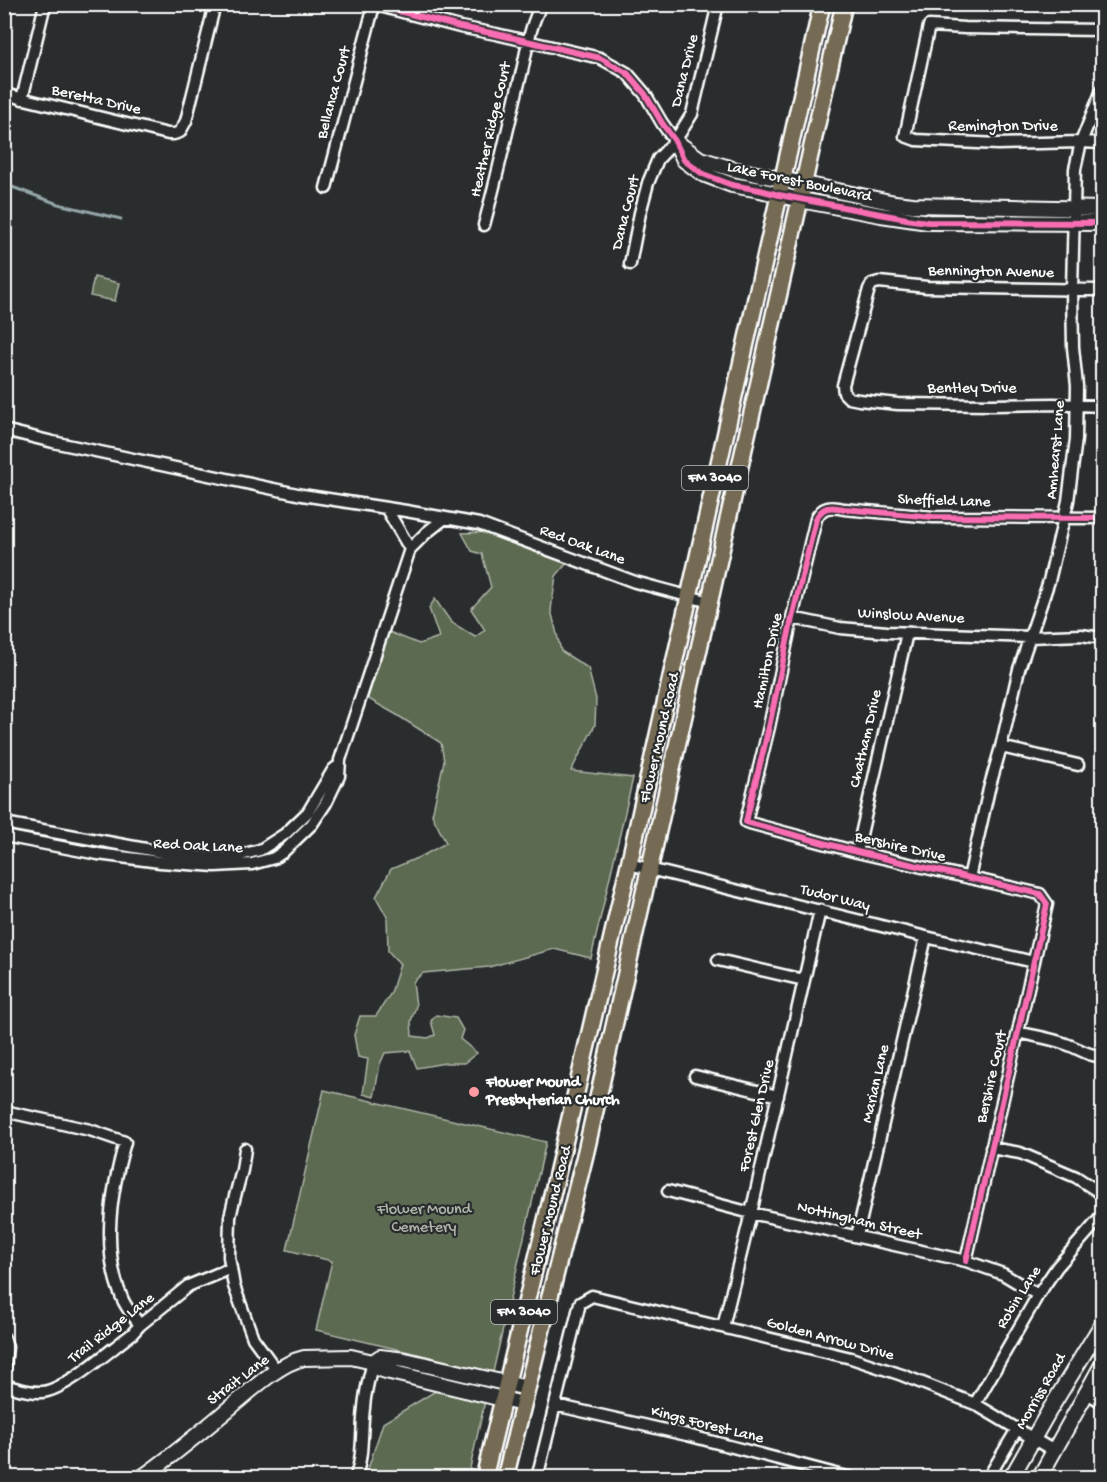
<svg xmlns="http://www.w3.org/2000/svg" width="1107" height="1482" viewBox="0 0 1107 1482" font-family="'Gochi Hand',sans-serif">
<rect width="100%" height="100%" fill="#2a2d2e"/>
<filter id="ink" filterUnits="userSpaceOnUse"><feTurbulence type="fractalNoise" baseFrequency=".0167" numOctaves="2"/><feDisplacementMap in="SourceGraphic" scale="12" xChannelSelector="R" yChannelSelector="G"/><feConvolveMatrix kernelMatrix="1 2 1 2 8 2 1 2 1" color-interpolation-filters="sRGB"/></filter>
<g filter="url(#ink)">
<path fill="#5c6a51" stroke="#aeb4a8" stroke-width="1.5" d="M94,277L119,283L115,301L90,296Z
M489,532L567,563L556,576L551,610L561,651L588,668L596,699L595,725L571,771L633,778L591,958L554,949L489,967L423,973L413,982L416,1006L411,1021L412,1036L428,1038L435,1035L431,1021L436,1015L456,1018L463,1030L460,1039L477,1053L464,1063H445L417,1068L410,1051L385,1053L380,1064L374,1097L363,1094L368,1059L358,1057L354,1035L360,1016H376L391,993L400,964L388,951L387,917L376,897L391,869L424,855L446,843L432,815L444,761L441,743L397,715L365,697L389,632L419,644L439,637L429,608L435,599L451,622L475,637L485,630L471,609L491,587L482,554L472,551L462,533Z
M324,1090L546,1142L493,1372L316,1330L332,1261L287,1250Z
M437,1390L485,1401L468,1477L365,1478L383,1423Z"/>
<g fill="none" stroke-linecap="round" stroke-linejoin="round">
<path stroke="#93a5a7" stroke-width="3" d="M4,184L58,204L121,219"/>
<defs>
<path id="street" d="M372,4L460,27L496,34L600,58L627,73L645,94L662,123L675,141
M1102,30L965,28L929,26L905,136L916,140L998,144L1081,142L1102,143
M4,94L168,134H174L180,132L186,121L215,4
M22,99L45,4
M326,188L374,5
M484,225C498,174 509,122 522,71C527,49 530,24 542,4
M630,264L640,213L648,183L658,159L675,141L692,114L718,4
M1102,290L927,287L879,282L872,284L869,289L843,385L844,393L849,398L859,400L898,404L993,405L1053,404L1102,406
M4,430L53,442L302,495L406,511L479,524L635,582L710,602
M386,508L410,549
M792,618L840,628L887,632L1029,637L1081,635L1102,638
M1001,747L1078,765
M4,823L162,852L209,858H229L260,850L285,834L308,812L333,770L339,765
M4,836L98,854L160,862L215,866L252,864L274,858L283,852L312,824L326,803L339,776L340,760L410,549L426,533L445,518
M857,852L907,633
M629,864L926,937L1034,962
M969,878L989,789L1001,747L1019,669L1049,581L1068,501L1076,439L1077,386L1073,347L1072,289L1075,169L1081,142L1102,90
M718,960L804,980
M1018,1032C1033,1036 1050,1038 1066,1044C1078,1048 1089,1057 1102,1056
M695,1076L778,1096
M4,1111L90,1130L125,1142C111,1192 101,1249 122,1298C126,1308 134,1317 140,1325
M991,1148L1020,1153L1076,1177L1102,1194
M245,1149L242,1170L234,1200L230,1217L229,1257L234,1286L253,1338L277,1371
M668,1191L751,1213L966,1261L1003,1274L1038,1295
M857,1236L926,937
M966,1261L1047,904L1040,894L857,852L746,822L748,813L769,727L792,618L816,519C822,506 831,506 844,509L933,517L1102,518
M723,1327L751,1213L820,910
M4,1338L7,1347L4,1374
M4,1385C16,1388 29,1393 42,1392C66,1390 111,1349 132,1334L140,1325L188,1286L231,1268
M1087,1393L1102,1402
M975,1404L1038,1295L1057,1267L1102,1216
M555,1405L687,1435L851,1478
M355,1478C364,1456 361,1431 364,1408C365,1392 369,1377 373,1362
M537,1478L580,1303L592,1296L851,1358L902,1375L975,1404L1054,1451
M988,1478L1017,1429"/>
<path id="secondary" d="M675,141L684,160L703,174L732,185L760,190L800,200L881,215L928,222L1102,223
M675,141L700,159L733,169L895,203L913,205L1102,209
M373,1362L380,1357L405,1360L527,1388
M141,1478C173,1456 202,1431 232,1406C253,1389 278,1364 304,1358L351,1357L373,1362L377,1368L386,1371L523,1404
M1011,1478L1049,1411L1102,1324
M1039,1478L1102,1365"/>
<path id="primary" d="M484,1478L554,1187L629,864L822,4
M505,1478L586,1151L844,4"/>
</defs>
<use href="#street" stroke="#fff" stroke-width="15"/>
<use href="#secondary" stroke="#fff" stroke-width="18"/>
<use href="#primary" stroke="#fff" stroke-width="20"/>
<use href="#street" stroke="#2a2d2e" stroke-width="10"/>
<use href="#secondary" stroke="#2a2d2e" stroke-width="14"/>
<use href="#primary" stroke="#746b52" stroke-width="15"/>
<defs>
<path id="cycleway" d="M372,4L460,27L496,34L600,58L627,73L645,94L662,123L675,141L684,160L703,174L732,185L760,190L779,195L912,220L928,222L1102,223
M966,1261L1047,904L1040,894L857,852L746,822L748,813L769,727L792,618L816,519C822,506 831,506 844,509L933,517L1102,518"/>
</defs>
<use href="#cycleway" stroke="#2a2d2e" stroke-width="10"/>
<use href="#cycleway" stroke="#f96db3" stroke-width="6"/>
</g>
</g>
<circle fill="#ff9aa2" stroke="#2a2d2e" stroke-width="2" cx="474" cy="1092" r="6"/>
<g text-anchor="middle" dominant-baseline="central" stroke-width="4.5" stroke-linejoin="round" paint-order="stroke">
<g fill="#2a2d2e" stroke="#bfc0c0" stroke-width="1.5">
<rect x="682" y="466" width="66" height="24" rx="4.5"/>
<rect x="491" y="1300" width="66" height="24" rx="4.5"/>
</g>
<g font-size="15" font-weight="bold" fill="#fff">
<text x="715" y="478">FM 3040</text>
<text x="524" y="1312">FM 3040</text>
</g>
<g font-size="16" fill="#fff" stroke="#2a2d2e">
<text transform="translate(686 71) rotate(-76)">Dana Drive</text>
<text transform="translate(335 93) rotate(-75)">Bellanca Court</text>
<text transform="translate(96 101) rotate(13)">Beretta Drive</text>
<text x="1003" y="127">Remington Drive</text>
<text transform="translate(492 130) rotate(-77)">Heather Ridge Court</text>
<text transform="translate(799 183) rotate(12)">Lake Forest Boulevard</text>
<text transform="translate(627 213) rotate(-76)">Dana Court</text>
<text transform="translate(991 273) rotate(1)">Bennington Avenue</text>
<text x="972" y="389">Bentley Drive</text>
<text transform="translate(1057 450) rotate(-85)">Amhearst Lane</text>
<text transform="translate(944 502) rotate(2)">Sheffield Lane</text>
<text transform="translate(582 546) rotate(20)">Red Oak Lane</text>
<text transform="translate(911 617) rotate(3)">Winslow Avenue</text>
<text transform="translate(769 661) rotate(-78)">Hamilton Drive</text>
<text transform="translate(661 738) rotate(-77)">Flower Mound Road</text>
<text transform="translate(867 739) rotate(-77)">Chatham Drive</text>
<text transform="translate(198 847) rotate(3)">Red Oak Lane</text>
<text transform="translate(900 848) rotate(13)">Bershire Drive</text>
<text transform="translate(835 899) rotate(14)">Tudor Way</text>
<text transform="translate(993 1077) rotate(-77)">Bershire Court</text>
<text transform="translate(877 1084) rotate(-77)">Marian Lane</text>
<text transform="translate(758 1116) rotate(-77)">Forest Glen Drive</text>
<text transform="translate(552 1211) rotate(-76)">Flower Mound Road</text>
<text transform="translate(859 1222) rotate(13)">Nottingham Street</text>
<text transform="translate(1020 1298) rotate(-58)">Robin Lane</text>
<text transform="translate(112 1329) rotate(-38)">Trail Ridge Lane</text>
<text transform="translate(830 1340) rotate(15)">Golden Arrow Drive</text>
<text transform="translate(239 1381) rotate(-37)">Strait Lane</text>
<text transform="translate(1042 1392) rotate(-60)">Morriss Road</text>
<text transform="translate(707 1426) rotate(14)">Kings Forest Lane</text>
</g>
<g font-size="16" font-weight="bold" fill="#fff" stroke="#2a2d2e" text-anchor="start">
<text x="486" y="1083">Flower Mound<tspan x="486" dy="18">Presbyterian Church</tspan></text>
</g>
<g font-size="16" fill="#aeb4a8" stroke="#2a2d2e">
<text x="424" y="1210">Flower Mound<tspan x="424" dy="18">Cemetery</tspan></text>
</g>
</g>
<rect width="1107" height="1482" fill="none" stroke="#2a2d2e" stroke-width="24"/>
<rect x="12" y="12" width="1083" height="1458" fill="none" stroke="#fff" stroke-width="2" filter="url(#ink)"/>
</svg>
